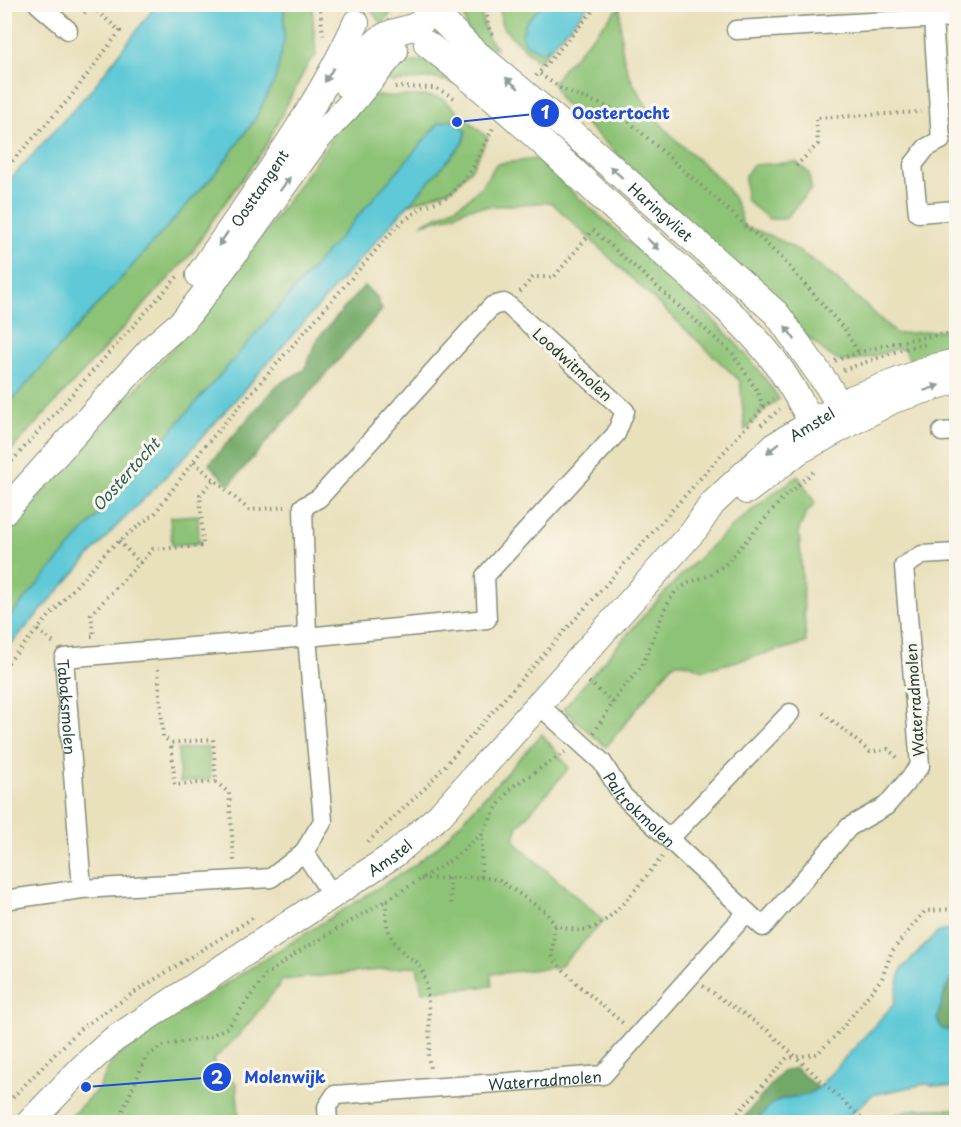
<svg xmlns="http://www.w3.org/2000/svg" width="961" height="1127" viewBox="0 0 961 1127" font-family="'Playpen Sans',sans-serif">
<rect width="100%" height="100%" fill="#fbf7ec"/>
<filter id="ink" filterUnits="userSpaceOnUse"><feTurbulence type="fractalNoise" baseFrequency=".0167" numOctaves="2"/><feDisplacementMap in="SourceGraphic" scale="12" xChannelSelector="R" yChannelSelector="G"/><feConvolveMatrix kernelMatrix="1 2 1 2 8 2 1 2 1" color-interpolation-filters="sRGB"/></filter>
<filter id="wash" filterUnits="userSpaceOnUse"><feTurbulence type="fractalNoise" baseFrequency=".008" numOctaves="4" result="noise"/><feDisplacementMap in="SourceGraphic" scale="24" xChannelSelector="R" yChannelSelector="G"/><feGaussianBlur stdDeviation="1.35" result="paint"/><feColorMatrix in="noise" values="0 0 0 0 0 0 0 0 0 0 0 0 0 0 0 0 0 1.4 0 .05"/><feComposite in="paint" operator="in"/></filter>
<g filter="url(#wash)">
<rect width="100%" height="100%" fill="#e9e0bc"/>
<path fill="#8dc376" stroke="#568055" stroke-width="1.5" d="M284,5H312L316,56L309,62L264,149L214,218L191,254L5,457V408L219,169L254,121L284,41Z
M371,5H412L404,12L393,10L382,24L373,13Z
M463,5H481C482,23 484,34 496,48L484,49L466,27Z
M500,5H542L526,22L542,52L553,45L538,62L504,29L501,22Z
M620,6C621,28 619,53 629,74C638,96 655,118 671,135C699,164 738,184 743,227C801,238 854,296 897,334L956,329V353L914,367L904,349H897C883,352 848,366 837,360C825,354 817,343 806,336L560,99L553,83L562,70Z
M426,60L433,62L455,78L454,83L433,78L393,82L383,79L398,65Z
M371,95C394,99 421,92 443,99L488,138L472,168L453,188L408,205L463,143L54,567L5,622V534L212,304L256,245L335,134Z
M536,159C577,196 618,232 658,269C702,309 747,348 779,399L766,409L745,430L740,381L551,202L469,208L448,217L421,224C457,207 476,201 496,164Z
M796,162L809,173L811,189L785,219H769L746,200L745,176L753,165Z
M798,476L815,503L807,512L799,529L806,643L703,670C692,665 684,661 673,664L606,747L563,709C635,625 705,538 798,476Z
M198,515L199,543L172,545L170,517Z
M542,734L569,768L518,826L514,839L521,848L604,921L559,967L491,974L492,986L422,992L417,966L283,980C260,1009 240,1037 212,1061L236,1083L239,1116L183,1122H65L98,1089L112,1061L161,1024L413,866L437,847L462,821Z
M208,747L211,779L180,782L178,750Z
M917,1109H956V1122H887L885,1120L895,1115Z"/>
<path fill="#72a967" stroke="#48734e" stroke-width="1.5" d="M364,286L376,296L382,310L229,485L209,464L277,385L304,370L319,337Z
M956,975V1032L942,1029L937,1019L946,988Z
M795,1068L818,1088C801,1102 787,1093 772,1104C766,1109 761,1117 756,1122H740L782,1072Z"/>
<path fill="#5ec9d7" stroke="#3e8386" stroke-width="1.5" d="M156,5H284V41L275,80L254,121L219,169L5,408V185L92,89Z
M542,5H589L553,45L543,52L524,43L522,35L526,22Z
M451,120L457,122L466,131L463,143L182,460L111,532L5,651V622L439,123Z
M955,927L956,975L946,988L937,1019L942,1029L956,1032V1088L925,1084L872,1095L843,1122H756C761,1117 766,1109 772,1104C787,1093 801,1102 818,1088L894,1004L901,970L937,933Z"/>
</g>
<g filter="url(#ink)">
<g fill="none" stroke-linecap="round" stroke-linejoin="round">
<defs>
<g id="street">
<path d="M38,4L68,30"/>
<path d="M933,19L941,140"/>
<path d="M736,30L956,17"/>
<path d="M941,140L926,148L913,165L918,213L956,210"/>
<path d="M504,303L509,306L625,411L616,434L485,576L487,619L307,637L303,507L319,498L492,306Z"/>
<path d="M942,432L956,431"/>
<path id="s1" d="M539,705L602,762L623,796L763,927L849,827L886,806L920,766L904,566L922,555L956,553"/>
<path d="M670,838L790,713"/>
<path d="M304,852L332,895"/>
<path id="s2" d="M4,900L82,889L271,878L304,852L323,821L307,637L64,658L82,889"/>
<path id="s3" d="M328,1122L327,1107L335,1095L603,1075L747,912"/>
</g>
<g id="secondary">
<path id="s4" d="M430,8L469,47L589,147L777,314L828,386L850,423"/>
<path d="M427,44C502,102 570,169 641,233C685,274 735,311 772,358C792,383 805,412 822,439"/>
<path d="M347,85C357,71 366,50 380,39C399,24 424,36 431,4"/>
<path id="s5" d="M199,275C253,195 317,110 356,23"/>
<path d="M747,491L799,451L893,400L956,380"/>
<path d="M4,512L154,346L183,321L213,283L318,138L347,108L395,51"/>
<path id="s6" d="M30,1122L82,1068L113,1040L395,854L440,815L696,528L712,504L774,446L853,398L935,367L956,362"/>
</g>
</defs>
<use href="#street" stroke="#848e78" stroke-width="21"/>
<use href="#secondary" stroke="#848e78" stroke-width="28"/>
<path stroke="#848e78" stroke-width="4" stroke-dasharray="1.5 4.5" stroke-linecap="butt" d="M320,4L323,37
M486,4L488,26L493,35
M540,74L563,90L616,110L780,256L845,330L858,352
M536,76L599,4
M395,87L436,88L456,99
M796,166L818,144L816,118L921,112
M4,170L69,99L120,31L91,6L83,14
M520,292L533,277H554L593,230L733,354L758,392L763,408
M835,361C875,346 915,337 956,333
M843,370L910,347L927,344
M761,425L780,409
M194,462L249,510L285,507
M4,470L178,276
M119,541L140,563
M38,630L55,644
M91,636H94L91,614L153,549L203,546L200,495L214,479
M4,667L108,550L155,513L204,447L397,226L421,208L448,197L471,171L493,128
M158,669L163,737L171,743
M589,682L613,703
M823,713L870,752L888,749L900,760
M594,733L619,693L642,666L666,606L675,592L688,583L708,576L727,563L782,499L813,472
M216,782L175,785L171,743L213,739L216,782L229,793L234,862
M368,842L425,788L763,408L773,399
M481,877L499,880L547,913L555,925C567,929 580,932 592,928C614,920 646,876 662,857
M448,878L452,906
M421,879L481,877L482,834
M387,901C384,923 388,940 406,955C410,959 418,961 420,966C430,984 429,1026 430,1046L428,1054L430,1069
M555,926L552,955L554,960L579,986L624,1024
M703,986L768,1031L866,1122
M4,1106L81,1028L141,988L256,916
M121,1122L123,1110L146,1057L162,1046L209,1037L228,1027L266,975L298,952L387,900L451,860L482,834L497,807L512,787L565,752
M730,1122L787,1058L817,1054L840,1031L882,978L892,951L925,911L952,909L956,904"/>
<use href="#street" stroke="#fff" stroke-width="18"/>
<use href="#secondary" stroke="#fff" stroke-width="26"/>
</g>
<defs><path id="oneway-solid" d="M-6-.8H1V-3.2L6.5 0L1 3.2V.8H-6Z" transform="scale(1.5)"/></defs>
<g fill="#8f9e9a">
<use href="#oneway-solid" transform="translate(329 75) rotate(121)"/>
<use href="#oneway-solid" transform="translate(512 83) rotate(-140)"/>
<use href="#oneway-solid" transform="translate(616 172) rotate(-138)"/>
<use href="#oneway-solid" transform="translate(285 184) rotate(-54)"/>
<use href="#oneway-solid" transform="translate(223 239) rotate(124)"/>
<use href="#oneway-solid" transform="translate(653 244) rotate(42)"/>
<use href="#oneway-solid" transform="translate(790 333) rotate(-126)"/>
<use href="#oneway-solid" transform="translate(932 388) rotate(-18)"/>
<use href="#oneway-solid" transform="translate(773 448) rotate(141)"/>
</g>
</g>
<g text-anchor="middle" dominant-baseline="central" stroke-width="6" stroke-linejoin="round" paint-order="stroke">
<g font-size="15" fill="#1f3d34" stroke="#fbf7ec">
<text stroke="none"><textPath href="#s5" startOffset="106">Oosttangent</textPath></text>
<text stroke="none"><textPath href="#s4" startOffset="308">Haringvliet</textPath></text>
<text transform="translate(573 364) rotate(42)">Loodwitmolen</text>
<text stroke="none"><textPath href="#s6" startOffset="1056">Amstel</textPath></text>
<text transform="translate(914 700) rotate(-94)">Waterradmolen</text>
<text stroke="none"><textPath href="#s2" startOffset="824">Tabaksmolen</textPath></text>
<text stroke="none"><textPath href="#s1" startOffset="146">Paltrokmolen</textPath></text>
<text stroke="none"><textPath href="#s6" startOffset="448">Amstel</textPath></text>
<text stroke="none"><textPath href="#s3" startOffset="240">Waterradmolen</textPath></text>
</g>
<g font-size="16" font-style="italic" fill="#2f605d" stroke="#fbf7ec">
<text transform="translate(125 474) rotate(-48)">Oostertocht</text>
</g>
</g>
<path fill="none" stroke="#1d4ed8" stroke-width="2" d="M457 122L545 113M86 1087L217 1077"/>
<g fill="#1d4ed8" stroke="#fbf7ec" stroke-width="2">
<circle cx="457" cy="122" r="6"/>
<circle cx="86" cy="1087" r="6"/>
<circle cx="545" cy="113" r="15"/>
<circle cx="217" cy="1077" r="15"/>
</g>
<g font-size="18" text-anchor="middle" font-weight="bold" fill="#fff">
<text x="545" y="119">1</text>
<text x="217" y="1084">2</text>
</g>
<g font-size="16" text-anchor="middle" font-weight="bold" fill="#1d4ed8" stroke="#fbf7ec" stroke-width="6" stroke-linejoin="round" paint-order="stroke">
<text x="621" y="119">Oostertocht</text>
<text x="285" y="1083">Molenwijk</text>
</g>
<rect width="961" height="1127" fill="none" stroke="#fbf7ec" stroke-width="24"/>
</svg>
